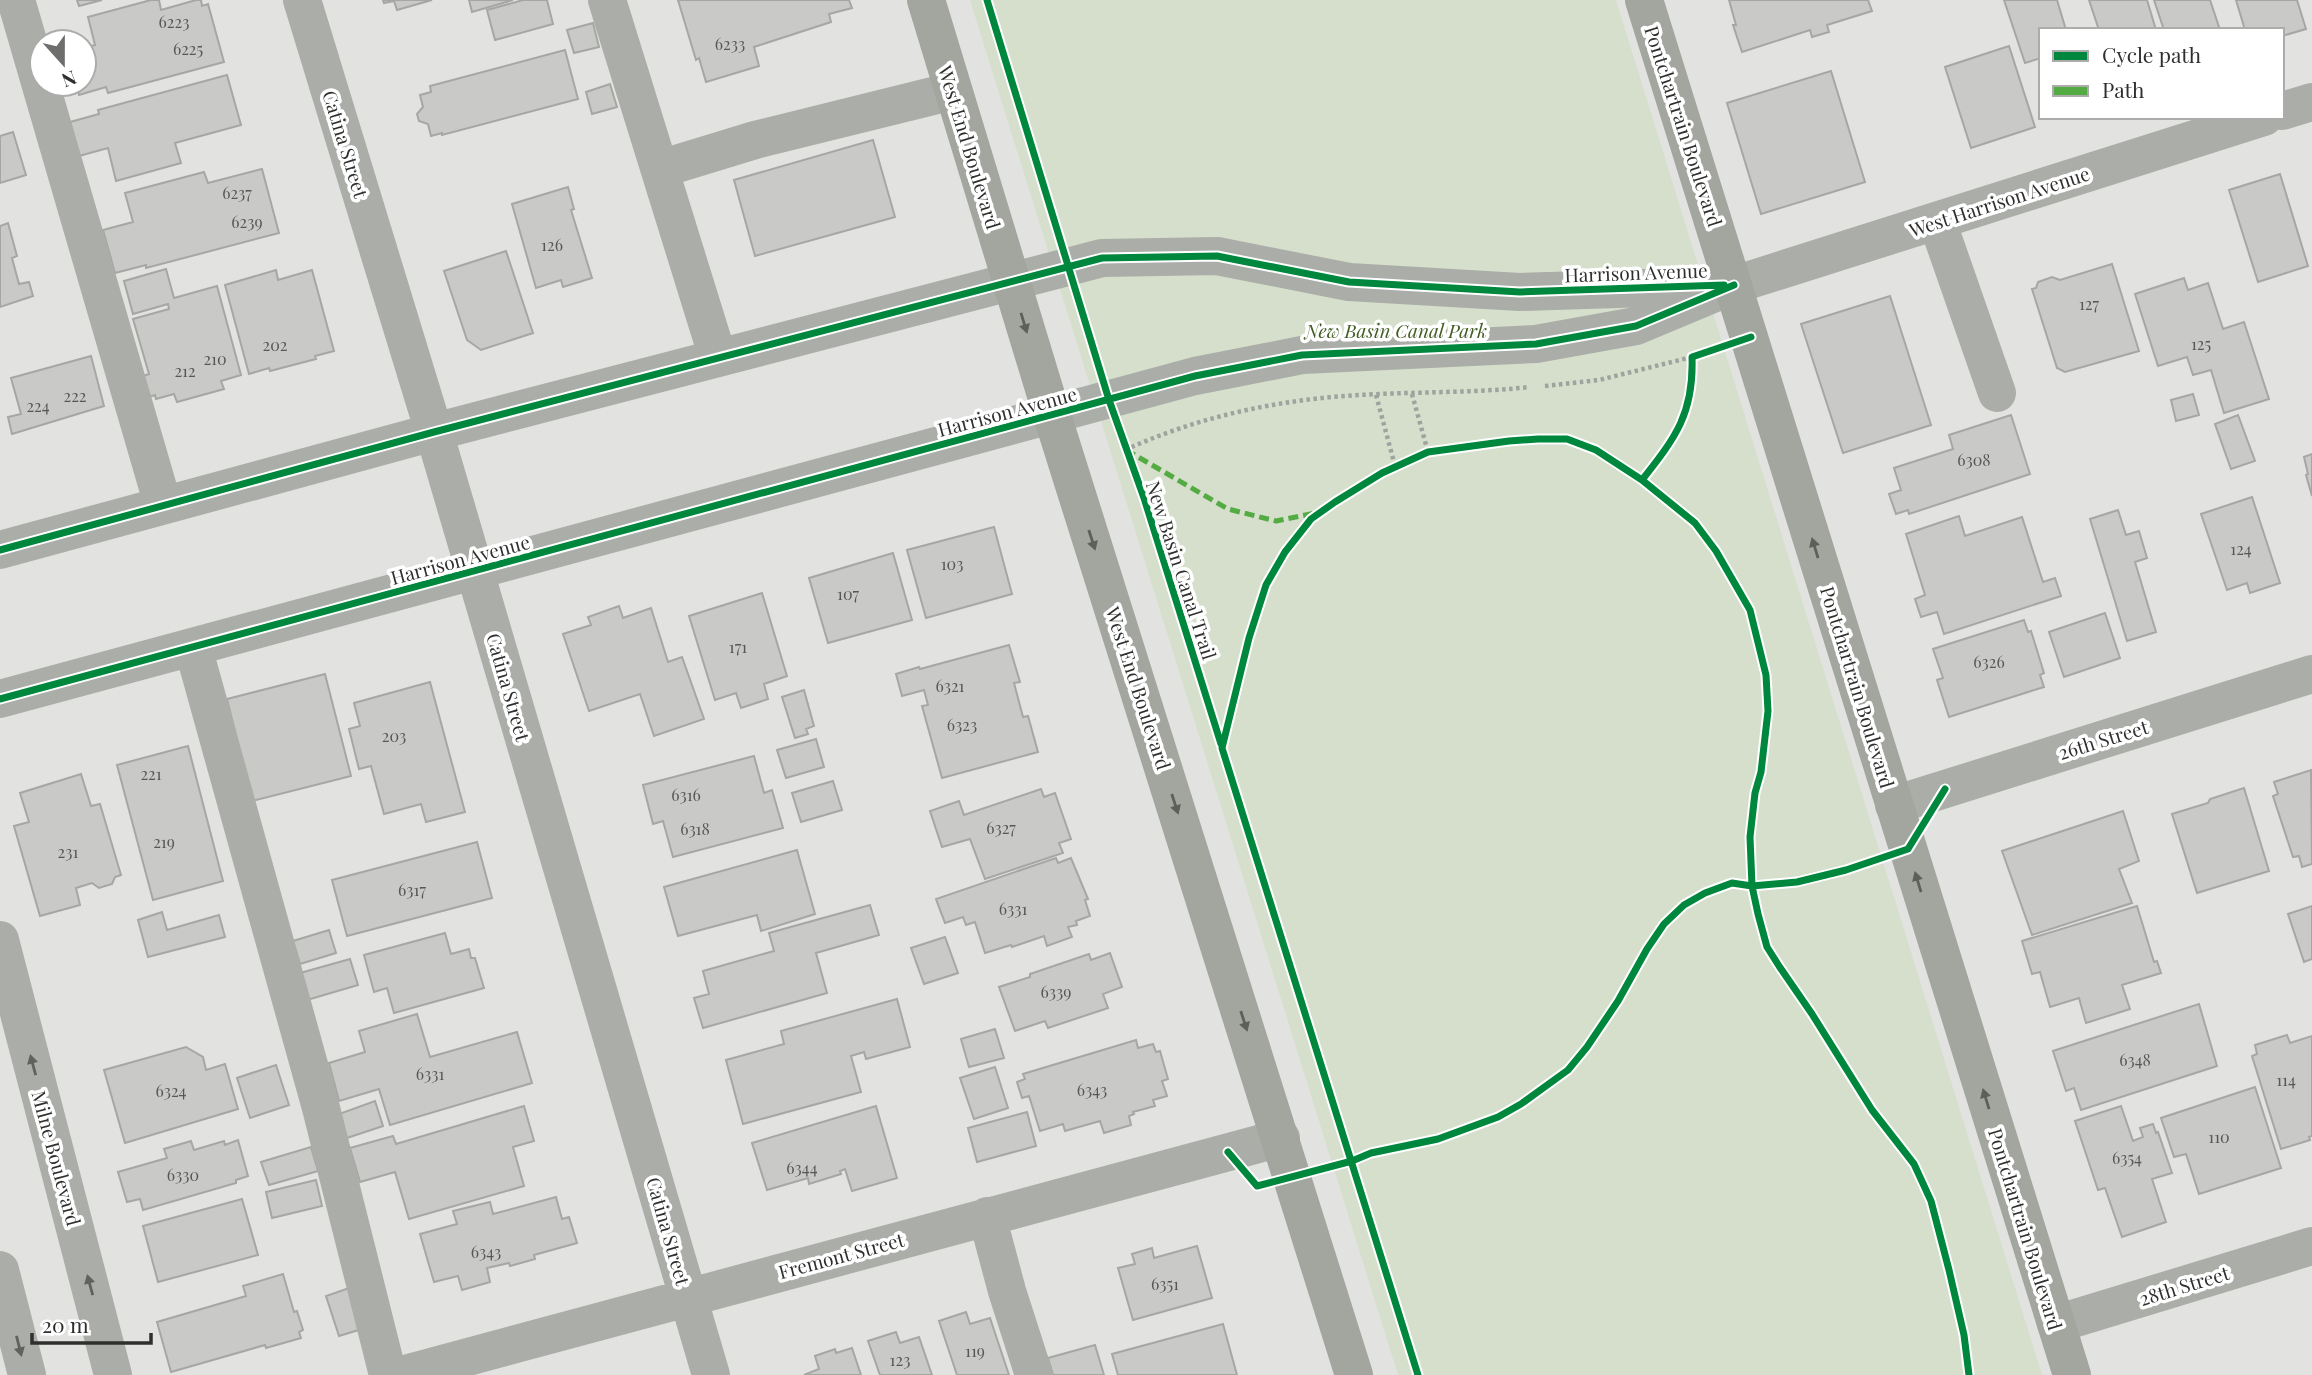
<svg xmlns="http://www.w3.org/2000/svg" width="2312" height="1375" viewBox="0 0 2312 1375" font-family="'Playfair Display',serif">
<rect width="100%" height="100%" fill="#e2e3e0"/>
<path fill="#d5dfcb" d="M970,0H1616L2042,1375H1398Z"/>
<path fill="#c9cac8" stroke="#a6a7a5" stroke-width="2" d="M77,0H102L79,6Z
M151,0H159L161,10L196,0H201L202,6L208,4L224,62L108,93L106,87L79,95L76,84H84V48L95,45L88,17Z
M383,0H432L397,10L394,1L384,3Z
M469,0H513L472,12Z
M523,0H547L553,24L495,40L487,10Z
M678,0H849L852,8L829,14L831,22L754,47L759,66L706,82L699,58L696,60Z
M1729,0H1868L1872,11L1827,25L1829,32L1812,37L1810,30L1742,52L1733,25H1736Z
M2004,0H2057L2066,30H2041V58L2025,63Z
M2089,0H2147L2156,30H2099Z
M2154,0H2210L2220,30H2164Z
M2236,0H2297L2306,29L2282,36V30H2245Z
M593,23L599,47L574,53L567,30Z
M2009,46L2035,127L1971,148L1945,67Z
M565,50L578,99L442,135V133L431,136L428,124L419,121L417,114L423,107L420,95L431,92L430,86Z
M1831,71L1865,182L1761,214L1727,103Z
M227,75L241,125L175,143L181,163L116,181L108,148L79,156L70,122L99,114L98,110Z
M610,84L617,107L592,114L586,92Z
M13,132L26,175L0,183V136Z
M873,140L895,217L755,256L734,180Z
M262,169L279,233L146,268V265L115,273L103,230L133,222L125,193L204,172L208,183Z
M2280,174L2308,266L2258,282L2229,190Z
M568,187L574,209L571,210L592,278L563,287L561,280L536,288L512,204Z
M8,223L17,256L12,258L19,284L29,282L33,296L0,307V226Z
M506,251L533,333L481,350L467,340L444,271Z
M2112,264L2139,351L2065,372L2057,368L2032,289L2036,288L2038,282L2052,277L2060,280Z
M166,269L174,298L217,286L241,375L221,381L224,389L177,402L174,394L156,399L155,395L143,399L137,378L149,374L133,319L169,309L168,304L133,314L124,281Z
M276,270L278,280L312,270L334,351L315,356L316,359L270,371L269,368L249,374L225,285Z
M2184,278L2188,290L2208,283L2223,329L2244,322L2269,399L2224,413L2211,370L2193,375L2187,357L2158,366L2135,294Z
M1890,296L1931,425L1843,453L1801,324Z
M91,356L104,406L12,434L8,417L21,414L11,378Z
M2193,394L2199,415L2176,421L2171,400Z
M2011,415L2030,474L1909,514L1908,510L1896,514L1889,494L1901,490L1894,468L1953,449L1949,435Z
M2238,415L2255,461L2231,469L2215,424Z
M2312,454V496L2306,475L2308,474L2304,457Z
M2252,497L2280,583L2250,593L2247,583L2227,590L2201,514Z
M2118,510L2126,535L2139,531L2147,558L2135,562L2156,632L2127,641L2090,519Z
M1959,516L1965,536L2022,517L2043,582L2055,578L2061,596L1944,634L1937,612L1921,617L1915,599L1925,595L1906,534Z
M994,527L1012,594L926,618L907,550Z
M893,553L912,620L828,643L809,578Z
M762,593L787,676L764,684L768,699L741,708L736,693L715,700L689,616Z
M619,606L623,618L651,608L668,662L682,657L704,719L654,736L640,694L589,711L563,634L591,625L588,617Z
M2105,613L2120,658L2064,677L2049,632Z
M2024,620L2028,632L2031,631L2044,673L2040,675L2044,687L1949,717L1937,680L1943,678L1933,649Z
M1009,645L1020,682L1014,683L1023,717L1028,716L1038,752L942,778L922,706L928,705L924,690L902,696L896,674L919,667L920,669Z
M325,674L351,776L252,801L227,699Z
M430,682L465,812L426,822L421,804L384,814L371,766L359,769L349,729L360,726L354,703Z
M804,690L814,726L806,729L808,734L795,738L782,697Z
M816,739L824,767L786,778L777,750Z
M188,746L223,881L153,900L117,765Z
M754,756L764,793L772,790L783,828L673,857L663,821L653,824L643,785Z
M2311,770L2312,864L2302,867L2299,856L2293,857L2273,796L2278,794L2274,782Z
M81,774L91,806L100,804L121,875L115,877L112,884L99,888L92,883L76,888L80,905L40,916L14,826L29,822L20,793Z
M833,781L842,810L801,822L792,793Z
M2244,788L2269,871L2197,893L2172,814L2208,803L2210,799Z
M1041,789L1044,797L1055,793L1071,839L1059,843L1063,853L985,879L970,839L942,847L930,811L959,801L964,815Z
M2123,811L2139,861L2119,869L2132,903L2032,935L2002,851Z
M477,842L492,898L347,936L332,880Z
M797,850L815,914L761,931L757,915L678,936L664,887Z
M1056,858L1058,863L1071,858L1088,899L1085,900L1090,916L1076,921L1077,925L1068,927L1072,937L1047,946L1044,936L1012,947L1011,945L985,953L975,922L966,925L963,917L945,923L936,899Z
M870,905L879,935L816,953L827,993L703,1028L694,998L709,994L703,971L774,951L769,933Z
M2137,906L2154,962L2157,961L2161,973L2122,985L2130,1009L2086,1023L2079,998L2050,1007L2040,972L2032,974L2022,941Z
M2312,906V959L2304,962L2288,914Z
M162,912L167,930L219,915L225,937L148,957L138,920Z
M329,930L336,953L300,964L293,941Z
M445,933L451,954L469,949L471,958H475L484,988L394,1013L387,988L374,992L364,955Z
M945,937L958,973L924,984L911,948Z
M1110,953L1122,987L1103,994L1108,1008L1048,1028L1045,1021L1015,1031L999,987L1030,977V974L1089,954L1091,960Z
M350,959L358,985L307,1000L300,973Z
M897,999L910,1047L866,1059L864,1052L851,1056L861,1092L743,1124L726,1060L784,1044L781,1031Z
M2199,1004L2217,1066L2081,1110L2074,1088L2066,1091L2053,1051Z
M417,1014L430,1057L517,1032L532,1083L390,1125L379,1089L339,1101L329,1063L365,1052L359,1031Z
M995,1029L1004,1058L969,1067L961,1039Z
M2287,1035L2290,1043L2312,1036V1136L2309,1137L2310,1140L2281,1149L2252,1056L2257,1054L2255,1045Z
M1136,1040L1138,1048L1153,1044L1156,1052L1160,1051L1168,1079L1162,1081L1167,1096L1153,1100L1155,1106L1133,1112L1134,1114L1129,1116L1131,1125L1104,1133L1100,1121L1065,1131L1063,1124L1040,1131L1029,1096L1022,1098L1017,1082L1025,1079L1023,1074Z
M186,1047L203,1057L206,1070L225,1064L238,1109L125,1143L104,1070Z
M276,1065L289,1105L250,1118L237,1078Z
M995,1067L1008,1108L974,1119L960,1078Z
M2255,1087L2281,1168L2199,1194L2186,1154L2174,1157L2161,1118Z
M375,1101L383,1126L347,1138L339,1114Z
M524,1106L534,1141L513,1147L524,1186L409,1219L395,1172L360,1182L350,1148L393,1136L396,1144Z
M876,1106L897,1178L852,1191L845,1169L840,1171L841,1174L809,1184L808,1178L767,1190L752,1143Z
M2121,1106L2133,1141L2143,1137L2140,1128L2153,1124L2156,1133L2158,1132L2172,1173L2152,1179L2166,1222L2122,1237L2105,1188L2098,1190L2075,1121Z
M1027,1112L1036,1146L977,1162L968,1128Z
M238,1140L248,1176L236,1180V1183L143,1210L140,1199L127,1202L118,1172L167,1158L164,1149L191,1141L194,1150L224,1141L225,1145Z
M311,1147L318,1171L269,1185L261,1162Z
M316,1180L322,1206L272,1218L266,1192Z
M556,1197L562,1219L569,1217L577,1243L534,1255L535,1259L510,1266L509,1263L487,1268L490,1282L462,1290L458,1276L434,1282L420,1234L457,1224L453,1211L490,1202L493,1214Z
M242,1199L258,1255L158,1282L143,1226Z
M1197,1246L1212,1298L1133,1320L1118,1268L1135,1264L1132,1254L1152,1248L1154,1258Z
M283,1274L294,1312L297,1311L303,1330L299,1332L301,1338L266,1348L265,1345L171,1372L157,1322L246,1296L243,1286Z
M349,1288L362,1329L339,1336L326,1296Z
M966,1312L970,1324L990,1318L1009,1375H957L939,1321Z
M1223,1324L1237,1375H1118L1112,1354Z
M896,1332L900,1343L919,1337L932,1375H880L868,1341Z
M1095,1345L1104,1375H1053L1048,1358Z
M852,1348L861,1375H804L819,1369L815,1356L835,1349L836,1353Z"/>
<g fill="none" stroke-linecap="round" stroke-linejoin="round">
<path stroke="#a0a29f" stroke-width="4.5" stroke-dasharray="3.5 3.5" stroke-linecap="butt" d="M1545,386L1599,380L1692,357
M1412,394L1428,452
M1376,395L1395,466
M1125,450C1182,424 1243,408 1305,400C1380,390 1455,395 1530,387"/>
<path stroke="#aaada8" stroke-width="38" d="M16,0L163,505
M302,0L434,432L711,1375
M607,0L718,358
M2282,111L2312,102
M660,169L755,140L953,91
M1937,221L1997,393
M0,550L434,432L1102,258L1217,256L1349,282L1520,292L1711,286
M193,647L321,1108L388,1375
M0,699L1195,376L1302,355L1536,344L1636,326L1734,285L2264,117
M1894,805L2312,674
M0,940L113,1375
M987,1216L1007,1291L1034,1375
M0,1270L27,1375
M2056,1324L2312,1246
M401,1375L1281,1138"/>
<path stroke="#a2a69f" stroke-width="38" d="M926,0L1052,415L1354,1375
M1644,0L2072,1375"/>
<path stroke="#54ab44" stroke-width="5" stroke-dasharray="10 5" stroke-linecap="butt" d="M1126,450L1228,509L1276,521L1315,513"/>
<defs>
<path id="cycleway" d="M987,0L1109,400L1144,498L1221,744
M1642,480C1676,437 1694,413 1692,357L1751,337
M0,550L434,432L1102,258L1217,256L1349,282L1520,292L1724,285
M0,699L1195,376L1302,355L1536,344L1636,326L1734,285
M1228,1152L1257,1186L1352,1161L1371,1153L1438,1139L1498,1117L1521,1104L1568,1070L1587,1047L1618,1001L1647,949L1664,924L1684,905L1705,893L1732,883L1752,886L1797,882L1846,870L1908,849L1945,789
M1418,1375L1222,748L1249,638L1266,585L1285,552L1311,519L1335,502L1382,473L1428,452L1509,441L1538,439H1567L1596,450L1642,480L1695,523L1716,551L1750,610L1766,675L1768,711L1761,772L1755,793L1750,837L1752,886L1758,914L1767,947L1779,966L1812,1014L1872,1110L1914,1164L1931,1201L1949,1270L1964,1335L1969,1375"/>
</defs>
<use href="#cycleway" stroke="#fff" stroke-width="11"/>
<use href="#cycleway" stroke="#00873e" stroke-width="7"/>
</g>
<defs><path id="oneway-solid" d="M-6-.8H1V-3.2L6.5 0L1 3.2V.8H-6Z" transform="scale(1.75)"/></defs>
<g fill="#5d5f5b">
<use href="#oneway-solid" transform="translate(1024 323) rotate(73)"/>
<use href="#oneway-solid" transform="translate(1092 540) rotate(72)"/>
<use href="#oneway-solid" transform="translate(1815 548) rotate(-107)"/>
<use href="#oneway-solid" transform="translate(1175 804) rotate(72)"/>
<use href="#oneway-solid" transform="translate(1918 882) rotate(-107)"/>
<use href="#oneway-solid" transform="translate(1244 1021) rotate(72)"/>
<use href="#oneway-solid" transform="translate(1986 1099) rotate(-107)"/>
</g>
<g fill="#60625f">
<use href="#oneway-solid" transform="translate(33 1065) rotate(-105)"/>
<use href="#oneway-solid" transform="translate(90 1285) rotate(-105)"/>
<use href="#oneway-solid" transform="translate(19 1346) rotate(76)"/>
</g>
<g text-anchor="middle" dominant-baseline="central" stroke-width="7" stroke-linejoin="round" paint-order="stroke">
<g font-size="16" fill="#575856">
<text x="174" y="21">6223</text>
<text x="730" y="43">6233</text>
<text x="188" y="48">6225</text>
<text x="237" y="192">6237</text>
<text x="247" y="221">6239</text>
<text x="552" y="244">126</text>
<text x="2089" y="303">127</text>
<text x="2201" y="343">125</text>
<text x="275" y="344">202</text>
<text x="215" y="358">210</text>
<text x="185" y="370">212</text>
<text x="75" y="395">222</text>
<text x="38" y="405">224</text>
<text x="1974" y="459">6308</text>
<text x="2241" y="548">124</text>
<text x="952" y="563">103</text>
<text x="848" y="593">107</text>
<text x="738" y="646">171</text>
<text x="1989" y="661">6326</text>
<text x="950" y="685">6321</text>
<text x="962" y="724">6323</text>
<text x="394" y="735">203</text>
<text x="151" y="773">221</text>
<text x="686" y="794">6316</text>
<text x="1001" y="827">6327</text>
<text x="695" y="828">6318</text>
<text x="164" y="841">219</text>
<text x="68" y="851">231</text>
<text x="412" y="889">6317</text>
<text x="1013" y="908">6331</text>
<text x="1056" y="991">6339</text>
<text x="2135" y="1059">6348</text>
<text x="430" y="1073">6331</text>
<text x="2286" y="1079">114</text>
<text x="1092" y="1089">6343</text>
<text x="171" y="1090">6324</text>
<text x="2219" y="1136">110</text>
<text x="2127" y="1157">6354</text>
<text x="802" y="1167">6344</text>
<text x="183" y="1174">6330</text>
<text x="486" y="1251">6343</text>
<text x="1165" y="1283">6351</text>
<text x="975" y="1350">119</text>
<text x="900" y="1359">123</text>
</g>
<g font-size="19" fill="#2f302e" stroke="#fff">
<text transform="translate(1684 126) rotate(72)">Pontchartrain Boulevard</text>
<text transform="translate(346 144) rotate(73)">Catina Street</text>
<text transform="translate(970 147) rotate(73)">West End Boulevard</text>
<text transform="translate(1999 201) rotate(-18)">West Harrison Avenue</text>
<text transform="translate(1636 272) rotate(-2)">Harrison Avenue</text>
<text transform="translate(1007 411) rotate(-15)">Harrison Avenue</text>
<text transform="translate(460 559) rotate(-15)">Harrison Avenue</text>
<text transform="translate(1182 570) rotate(72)">New Basin Canal Trail</text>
<text transform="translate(509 687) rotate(74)">Catina Street</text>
<text transform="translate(1858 687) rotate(73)">Pontchartrain Boulevard</text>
<text transform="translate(1139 688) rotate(72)">West End Boulevard</text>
<text transform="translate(2103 739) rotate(-17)">26th Street</text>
<text transform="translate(57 1158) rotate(75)">Milne Boulevard</text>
<text transform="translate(2026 1229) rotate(73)">Pontchartrain Boulevard</text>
<text transform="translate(669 1231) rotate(74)">Catina Street</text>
<text transform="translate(841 1255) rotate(-15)">Fremont Street</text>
<text transform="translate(2184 1285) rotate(-17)">28th Street</text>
</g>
<g font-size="19" font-style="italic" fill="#445d25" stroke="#fff">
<text x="1396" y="330">New Basin Canal Park</text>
</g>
</g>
<rect x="2039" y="28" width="245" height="91" fill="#ffffff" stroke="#acacab" stroke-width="2"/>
<rect x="2053" y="51" width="35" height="10" fill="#00873e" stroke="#acacab" stroke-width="2"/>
<text x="2102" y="63" font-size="21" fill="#2f302e">Cycle path</text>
<rect x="2053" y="86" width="35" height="10" fill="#54ab44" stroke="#acacab" stroke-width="2"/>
<text x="2102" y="98" font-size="21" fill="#2f302e">Path</text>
<g transform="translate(63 63) rotate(159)"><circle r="33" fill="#ffffff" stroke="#acacab" stroke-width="2"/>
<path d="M0-5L12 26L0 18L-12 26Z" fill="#6e6f6c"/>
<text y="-10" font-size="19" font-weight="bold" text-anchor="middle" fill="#2f302e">N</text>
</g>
<path d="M32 1333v10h119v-10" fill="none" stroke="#2f302e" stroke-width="3.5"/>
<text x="42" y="1333" font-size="21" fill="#2f302e" stroke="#ffffff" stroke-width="5" paint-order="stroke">20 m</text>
</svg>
